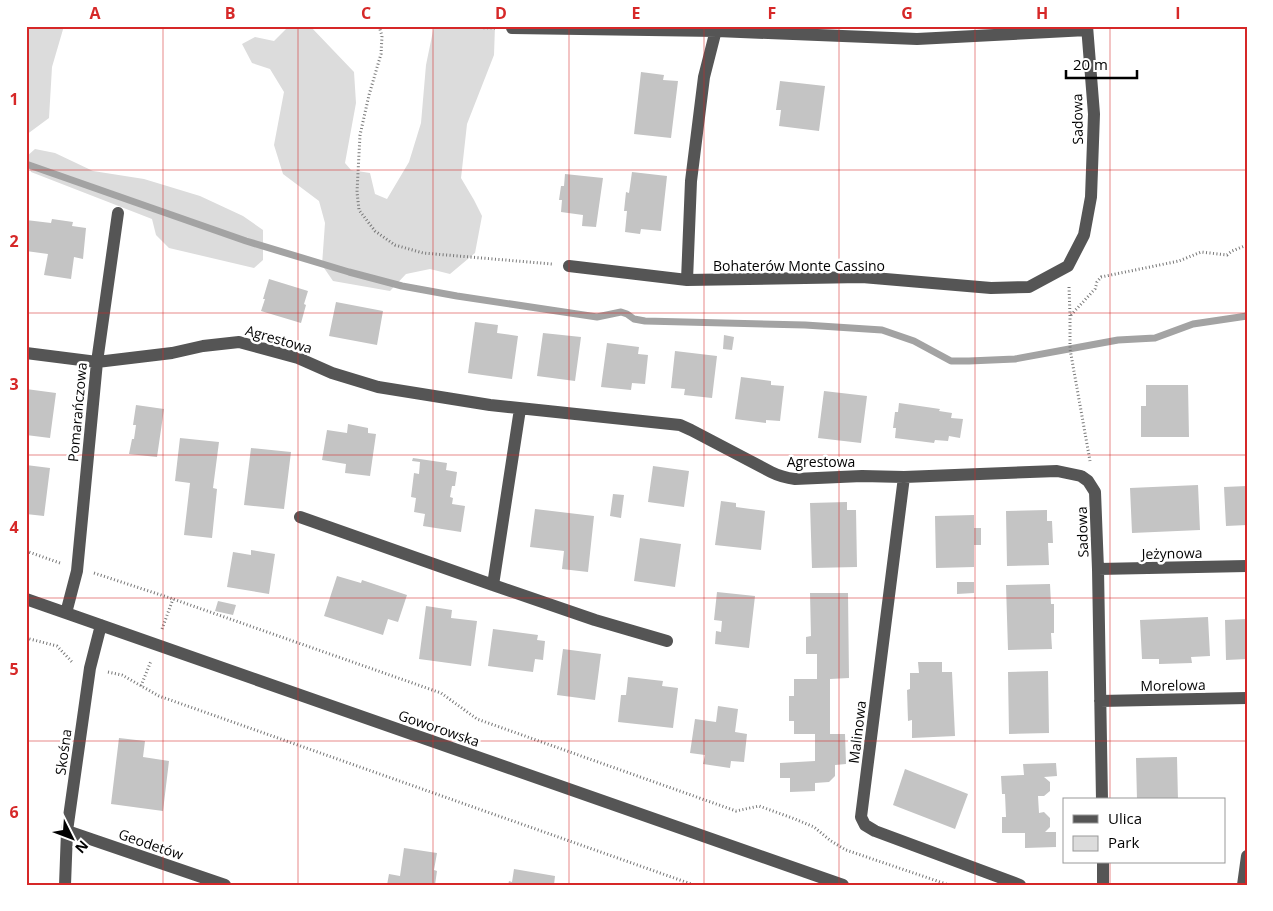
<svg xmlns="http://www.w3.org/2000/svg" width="1273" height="911" viewBox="0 0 1273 911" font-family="'Open Sans',sans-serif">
<rect width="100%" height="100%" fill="#fff"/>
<path fill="#dcdcdc" d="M26,26H64L52,67L49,118L26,135Z
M292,26H310L354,72L356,103L345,163L351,170L370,173L375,194L387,199L409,162L421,123L426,65L434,26H495L494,55L467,124L461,178L474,200L482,216L475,253L450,274L430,269L406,274L390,291L333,281L322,265L325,223L319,201L283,174L274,145L284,92L270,69L252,63L242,44L255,37L274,41L288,27Z
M35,149L55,153L93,171L144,179L200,196L243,216L263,230V260L254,268L169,248L156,235L152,219L31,172L26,160V157Z"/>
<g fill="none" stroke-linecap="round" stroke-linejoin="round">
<path stroke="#a3a3a3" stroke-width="7" d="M26,164L246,241L349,272L402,286L457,296L597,317L621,312L627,314L634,319L645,321L805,325L882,330L914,341L951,361H969L1015,359L1118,340L1155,338L1193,324L1247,316"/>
</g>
<path fill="#c4c4c4" d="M641,72L664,75L663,80L678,81L671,138L634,134Z
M780,81L825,86L819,131L779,126L781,110H776Z
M632,172L667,176L661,231L641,229L640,234L625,232L627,211H624L626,192L629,193Z
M565,174L603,178L596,227L582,226L583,215L561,212L562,200H559L561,186H564Z
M52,219L73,222L72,226L86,228L83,259L74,257L71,279L44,275L48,254L26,251V220L51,223Z
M269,279L308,291L304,304L306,305L301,323L261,311L265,299H263Z
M336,302L383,311L377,345L329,336Z
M475,322L498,325L497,333L518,336L512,379L468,373Z
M543,333L581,337L575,381L537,376Z
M724,335L734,337L732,350L723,349Z
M607,343L639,347L638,354L648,355L645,384L632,383L631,390L601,387Z
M675,351L717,356L712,398L684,395L685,389L671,388Z
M741,377L771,381V385L784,386L780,421L766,420V423L735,419Z
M1146,385H1188L1189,437H1141V406H1146Z
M26,389L56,393L50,438L26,435Z
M824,391L867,396L861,443L818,438Z
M899,403L940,409L939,411L952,413L951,418L963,419L960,438L949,436L948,441L935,440L934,443L895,438L896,428H893L895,412H898Z
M136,405L164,409L157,457L129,454L132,439H134L136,425H133Z
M348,424L368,428V433L376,434L370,476L345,473L346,464L322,460L327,430L347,433Z
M180,438L219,442L213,488L217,489L212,538L184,535L190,483L175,481Z
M251,448L291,452L284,509L244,505Z
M413,458L447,463L446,470L457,472L455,486H452L450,497L453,498L452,504L465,506L461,532L423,526L425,514L414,512L416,498L411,497L414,473L419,474L420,462L412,461Z
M26,465L50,468L44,516L26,514Z
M653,466L689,471L684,507L648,502Z
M1198,485L1200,530L1132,533L1130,488Z
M1247,486V525L1226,526L1224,487Z
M613,494L624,495L621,518L610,516Z
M721,501L736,503V507L765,511L761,550L715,545Z
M847,502V510H856L857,567L812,568L810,503Z
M535,509L594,516L588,572L562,569L564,551L530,547Z
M1047,510V521H1052L1053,543H1048L1049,565L1007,566L1006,511Z
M974,515V528H981V545H974V567L936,568L935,516Z
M640,538L681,544L675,587L634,581Z
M251,550L275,554L269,594L227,587L233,552L251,555Z
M337,576L361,583L362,580L407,595L398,622L388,619L383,635L324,616Z
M957,582H974V593L957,594Z
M1050,584L1051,604H1054V633H1051L1052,649L1008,650L1006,585Z
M717,592L755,596L749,648L715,644L716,631L721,632L722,621L714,620Z
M810,593H848L849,678L830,679V734H845L846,764L835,765V776L829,782L815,783V791L790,792V778H780V763L815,761V734H794V721H789V696H794V679H817V654H806V637L811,636Z
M218,601L236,605L233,615L215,611Z
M426,606L452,610L451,618L477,621L471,666L419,659Z
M1208,617L1210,656L1191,657L1192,663L1159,664V659H1142L1140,620Z
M1247,619V659L1226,660L1225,620Z
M493,629L538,635L537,640L545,641L543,660L535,659L533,672L488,666Z
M563,649L601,654L595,700L557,695Z
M918,662H942V672H952L955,736L912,738V720L908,721L907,690L910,689V673H919Z
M1048,671L1049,733L1009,734L1008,672Z
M628,677L663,681L662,686L678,688L673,728L618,722L621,695H626Z
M718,706L738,709L735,732L747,734L744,762L731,761L730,768L703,764L705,755L690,753L695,719L716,722Z
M119,738L145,741L143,757L169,761L163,811L111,804Z
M1177,757L1178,800H1137L1136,758Z
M1056,763L1057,776L1044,777L1050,782V791L1044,796H1038L1039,813L1044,812L1050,818V827L1045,832H1056V847L1025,848V833H1002V817H1006L1005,794H1002L1001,776L1024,775L1023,764Z
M905,769L968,794L955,829L893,805Z
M404,848L437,853L434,870L437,871L435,885H387L389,874L400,876Z
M514,869L555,876L554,885H508L509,881L512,882Z"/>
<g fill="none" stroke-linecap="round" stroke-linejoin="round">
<path stroke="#777" stroke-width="3" stroke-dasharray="1 2.5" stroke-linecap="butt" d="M379,26L382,36L381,54L369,95L360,135L357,192L359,210L375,231L395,245L423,253L552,264
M417,26L496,28
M1069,287L1070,315V349L1090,461
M1071,315L1095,289L1097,282L1101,277L1179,261L1201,252L1227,255L1232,251L1247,245
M26,551L60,563
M94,573L173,599L441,693L477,719L736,811L759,806L795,819L814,827L831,841L846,850L949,885
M162,629L173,599
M26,638L57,646L73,663
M108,672L122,675L159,696L694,885
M141,686L151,661"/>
<path stroke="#555" stroke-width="12" d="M512,28L717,31L917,39L1087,30
M569,266L687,280L862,277L991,288L1029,287L1068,266L1084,235L1091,197L1094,114L1087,26
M687,280L691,181L704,77L717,26
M26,353L97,362L172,353L203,346L239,342L298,358L332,373L378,387L490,405L680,425L691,430L771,472C779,476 786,478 795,479L862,476L904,477L1057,471L1081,476L1088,481L1095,492L1098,569L1102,800
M520,409L493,585L595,620L667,641
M904,477L861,817L865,825L875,831L1020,885
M300,517L493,585
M1098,569L1247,566
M26,599L843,885
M66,613L77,571L97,362L118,213
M1100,701L1247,698
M67,831L225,885
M1103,862V885
M65,885L67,831L90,668L101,625
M1243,885L1247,856"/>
</g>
<path fill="none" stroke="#d62828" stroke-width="1" stroke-opacity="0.55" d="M163,26V885M298,26V885M433,26V885M569,26V885M704,26V885M839,26V885M975,26V885M1110,26V800M26,170H1247M26,313H1247M26,455H1247M26,598H1247M26,741H1247M1110,862V885"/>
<g text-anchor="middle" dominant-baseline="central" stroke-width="5" stroke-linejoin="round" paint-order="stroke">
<g font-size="14" fill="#000" stroke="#fff">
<text transform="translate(1077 119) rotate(-91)">Sadowa</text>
<text x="799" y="265">Bohaterów Monte Cassino</text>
<text transform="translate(279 339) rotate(16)">Agrestowa</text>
<text transform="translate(77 412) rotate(-85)">Pomarańczowa</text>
<text x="821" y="461">Agrestowa</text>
<text transform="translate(1082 532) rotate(-92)">Sadowa</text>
<text transform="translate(1172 553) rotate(-1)">Jeżynowa</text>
<text transform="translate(1173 685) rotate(-1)">Morelowa</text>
<text transform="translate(439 728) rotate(19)">Goworowska</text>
<text transform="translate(857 732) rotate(-83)">Malinowa</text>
<text transform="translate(63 752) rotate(-82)">Skośna</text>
<text transform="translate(151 844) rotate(19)">Geodetów</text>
</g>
</g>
<rect width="1273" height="911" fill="none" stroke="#ffffff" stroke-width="55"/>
<rect x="1063" y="798" width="162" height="65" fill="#ffffff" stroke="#999999"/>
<rect x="1073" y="815" width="25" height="8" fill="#555555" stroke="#999999"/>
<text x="1108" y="824" font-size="15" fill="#000000">Ulica</text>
<rect x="1073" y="836" width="25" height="15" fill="#dcdcdc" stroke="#999999"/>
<text x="1108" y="848" font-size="15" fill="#000000">Park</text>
<g transform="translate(72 838) rotate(132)" stroke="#ffffff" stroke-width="4" paint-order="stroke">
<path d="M0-4L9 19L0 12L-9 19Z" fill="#000000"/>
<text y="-8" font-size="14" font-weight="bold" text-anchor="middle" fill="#000000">N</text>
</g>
<path d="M1066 70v8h71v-8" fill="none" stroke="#000000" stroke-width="2.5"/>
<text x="1073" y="70" font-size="15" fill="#000000" stroke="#ffffff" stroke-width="4" paint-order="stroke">20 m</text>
<rect x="28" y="28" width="1218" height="856" fill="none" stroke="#d62828" stroke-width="2"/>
<g font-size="16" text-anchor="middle" font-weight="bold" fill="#d62828">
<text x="95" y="19">A</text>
<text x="230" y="19">B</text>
<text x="366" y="19">C</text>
<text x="501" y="19">D</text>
<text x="636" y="19">E</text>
<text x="772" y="19">F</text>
<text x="907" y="19">G</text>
<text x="1042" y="19">H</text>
<text x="1178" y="19">I</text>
<text x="14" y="105">1</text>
<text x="14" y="247">2</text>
<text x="14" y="390">3</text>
<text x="14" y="533">4</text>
<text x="14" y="675">5</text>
<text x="14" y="818">6</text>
</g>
</svg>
